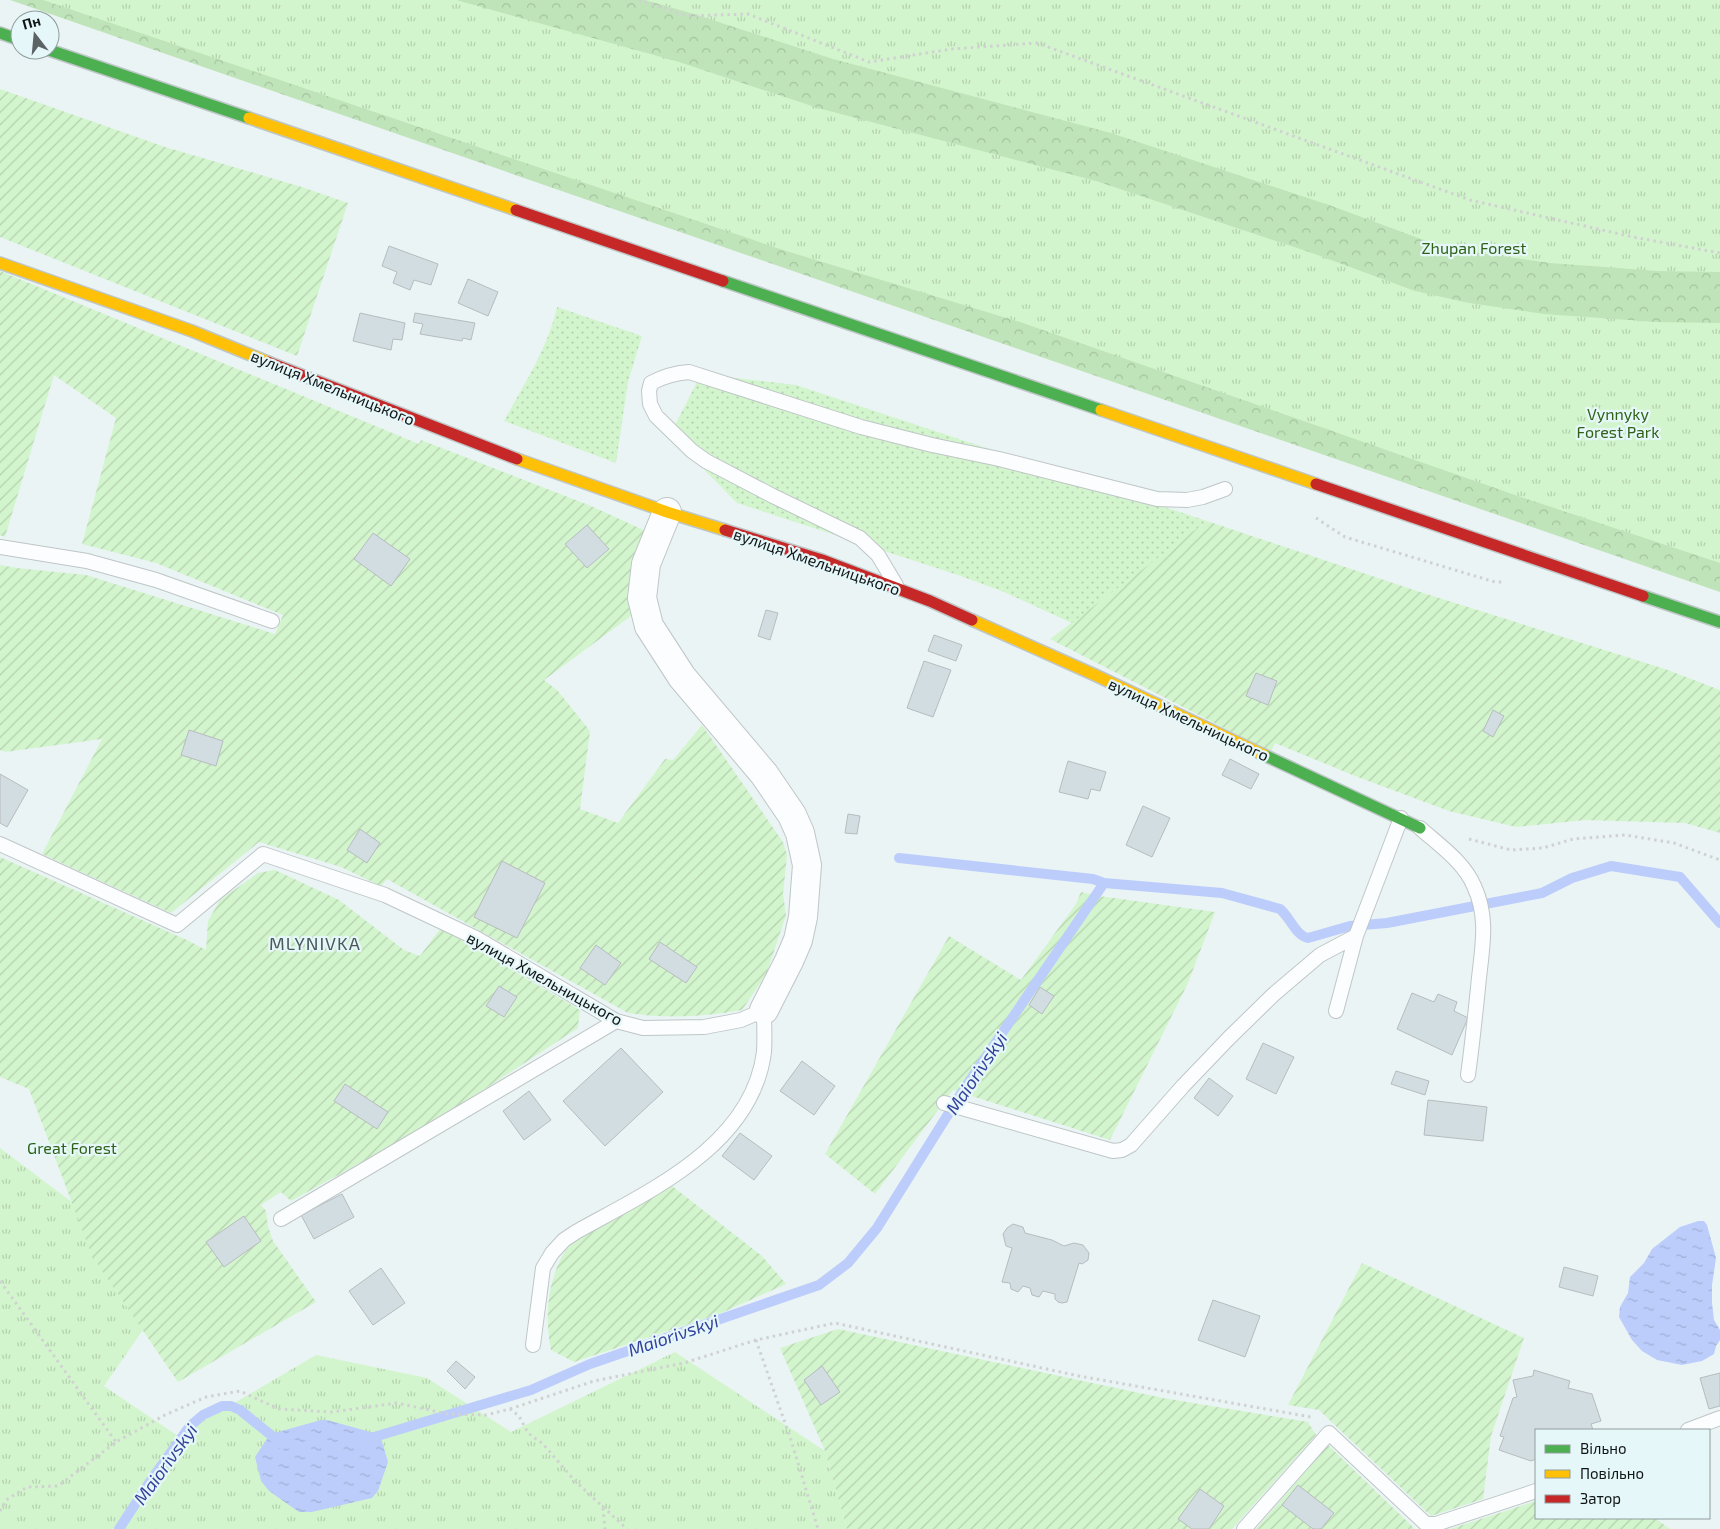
<svg xmlns="http://www.w3.org/2000/svg" width="1720" height="1529" viewBox="0 0 1720 1529" font-family="'Exo 2',sans-serif">
<defs>
<pattern id="grass-dots" width="8" height="8" patternUnits="userSpaceOnUse" patternTransform="scale(1.25)"><rect width="8" height="8" fill="#d3f5cd"/><path d="M2 2h.1M6 6h.1" fill="none" stroke="#b4d1af" stroke-width="1.8" stroke-linecap="round"/></pattern>
<pattern id="forest-crowns" width="20" height="18" patternUnits="userSpaceOnUse" patternTransform="scale(1.25)"><rect width="20" height="18" fill="#c0e4ba"/><path d="M2 6a3 3 0 1 1 6 0M12 15a3 3 0 1 1 6 0" fill="none" stroke="#a4c39f"/></pattern>
<pattern id="park-tufts" width="24" height="20" patternUnits="userSpaceOnUse" patternTransform="scale(1.25)"><rect width="24" height="20" fill="#d3f5cd"/><path d="M3 7l-1-3M5 7V3M7 7l1-3M15 17l-1-3M17 17v-4M19 17l1-3" fill="none" stroke="#b4d1af"/></pattern>
<pattern id="garden-furrows" width="10" height="10" patternUnits="userSpaceOnUse" patternTransform="scale(1.25)"><rect width="10" height="10" fill="#d3f5cd"/><path d="M-1 1l2-2M0 10L10 0M9 11l2-2" fill="none" stroke="#b4d1af"/></pattern>
<pattern id="water-ripples" width="26" height="14" patternUnits="userSpaceOnUse" patternTransform="scale(1.25)"><rect width="26" height="14" fill="#bccdfb"/><path d="M2 4q2-2 4 0t4 0M15 11q2-2 4 0t4 0" fill="none" stroke="#a0afd6"/></pattern>
</defs>
<rect width="100%" height="100%" fill="#eaf4f5"/>
<path fill="url(#grass-dots)" d="M557,307L642,336L628,382L616,463L504,421C524,384 548,348 557,307Z
M701,374L796,385L1207,521L1072,623L1004,592L958,575L737,503L670,435Z"/>
<path fill="url(#forest-crowns)" d="M10,0H1720V592Z"/>
<path fill="url(#park-tufts)" d="M43,0H456L679,62L818,108L1096,181L1312,253L1415,291L1469,303L1544,314L1656,322L1720,323V563L1515,495L1020,322L783,250Z
M645,0H1720V272L1658,271L1550,263L1479,253L1429,242L1329,205L1111,133L833,59L694,14Z
M0,1148L177,1281L104,1386L178,1436L316,1355L427,1378L511,1432L675,1352L825,1451L847,1529H0Z"/>
<path fill="url(#garden-furrows)" d="M0,89L165,147L302,187L348,203L297,356L0,237Z
M0,271L419,444L421,440L591,506L648,532L635,613L544,680L558,691L590,731L580,809L618,823L665,759L673,760L702,725L783,842L787,855L783,894L786,915L766,975L742,1010C704,1017 667,1019 628,1013L387,879L381,886L341,867L259,842L171,913L42,854L102,739L5,752L0,750V565L17,568L86,575L275,634L283,615L156,563L82,544L116,418L54,375L5,537L0,535Z
M1207,521L1420,592L1665,669L1720,690V833L1685,823L1585,820L1516,827L1449,811L1355,776L1275,743L1271,752L1050,639Z
M0,857L189,941L206,950L208,921L220,900L258,873L275,870L339,900L404,950L420,956L440,929L456,937L580,1010L578,1028L431,1124L291,1201L281,1192L261,1205L266,1211L268,1226L273,1241L316,1302L178,1382L92,1256L29,1089L0,1077Z
M1081,892L1099,896L1215,912L1188,983L1110,1140L953,1090L875,1194L825,1154L949,936L1021,980L1076,904Z
M672,1186L762,1256L786,1284L719,1314L574,1362L551,1350C543,1311 549,1268 575,1237Z
M1362,1263L1524,1338L1491,1436L1483,1499L1431,1516L1319,1410L1288,1405Z
M838,1329L1163,1398L1308,1422L1316,1435L1232,1529H847L825,1451L780,1348Z
M1328,1445L1415,1529H1256Z
M1536,1501V1518H1655L1670,1529H1450Z"/>
<path fill="url(#water-ripples)" d="M1698,1221H1704L1707,1225L1716,1258L1712,1285V1303L1714,1320L1720,1330V1340L1716,1346L1714,1354L1702,1361L1682,1365L1657,1360L1642,1351L1632,1340L1619,1317L1620,1307L1628,1293L1630,1277L1644,1263L1652,1249L1680,1227Z
M321,1420H327L374,1433L381,1438L388,1462L378,1491L372,1498L312,1512H299L269,1491L261,1481L255,1457L266,1440L278,1432Z"/>
<g fill="none" stroke-linecap="round" stroke-linejoin="round">
<path stroke="#bccdfb" stroke-width="10" d="M899,858L1093,879L1104,883L1222,893L1280,909C1290,917 1295,935 1308,938L1350,926L1387,923L1542,893L1572,878L1611,866L1680,877L1720,923
M364,1440L531,1390L590,1364L819,1285L848,1263L877,1228L962,1092L1104,883
M119,1529L151,1480L190,1426L203,1415L222,1406H231L240,1410L282,1444"/>
</g>
<path fill="#d2dde1" stroke="#b6bcbf" d="M389,246L438,264L431,285L414,280L410,290L393,283L397,272L382,266Z
M468,279L498,292L488,316L458,303Z
M360,313L405,323L402,340L393,339L391,350L353,341Z
M415,313L475,323L471,340L463,338L462,341L420,334L423,324L413,322Z
M587,525L609,549L587,568L565,544Z
M373,533L410,559L391,586L354,559Z
M766,610L778,613L770,640L758,636Z
M934,635L962,645L956,661L928,651Z
M924,661L951,670L933,717L907,708Z
M1256,673L1277,681L1268,705L1246,696Z
M1493,710L1504,716L1493,737L1483,731Z
M189,730L223,741L216,766L181,755Z
M1230,759L1259,774L1251,789L1222,775Z
M1068,761L1106,772L1100,791L1091,789L1088,799L1059,792Z
M0,774L28,790L7,827L0,823Z
M1143,806L1170,818L1152,857L1126,845Z
M848,814L860,816L857,834L845,833Z
M360,829L380,843L367,863L347,850Z
M502,861L545,883L517,938L474,917Z
M660,942L697,967L686,983L649,959Z
M596,945L621,963L605,985L580,968Z
M499,986L517,997L504,1017L486,1006Z
M1040,987L1054,996L1042,1014L1029,1005Z
M1412,993L1434,1002L1438,994L1457,1002L1454,1011L1468,1018L1452,1055L1397,1029Z
M1263,1043L1294,1057L1276,1094L1246,1079Z
M621,1048L663,1092L605,1146L563,1101Z
M802,1061L835,1086L814,1115L780,1091Z
M1396,1071L1429,1081L1425,1095L1391,1084Z
M1209,1078L1233,1096L1218,1116L1194,1098Z
M345,1084L388,1112L377,1129L334,1101Z
M529,1091L551,1120L524,1140L503,1111Z
M1428,1100L1487,1107L1483,1141L1424,1135Z
M740,1133L772,1156L754,1180L722,1156Z
M342,1194L354,1217L314,1239L301,1215Z
M244,1216L261,1241L224,1267L206,1242Z
M1013,1224L1023,1227L1025,1233L1052,1240L1064,1246L1074,1243L1083,1245L1089,1253L1088,1260L1082,1264L1079,1263L1067,1302L1062,1303L1058,1302L1055,1299V1294L1043,1291L1039,1297L1032,1295L1030,1288L1023,1286L1018,1292L1011,1289L1010,1283L1002,1282L1012,1248L1006,1246L1003,1234L1007,1228Z
M1564,1267L1598,1276L1593,1296L1559,1287Z
M381,1268L405,1303L373,1325L349,1291Z
M1213,1300L1260,1316L1245,1357L1198,1340Z
M456,1361L475,1377L465,1389L447,1371Z
M822,1366L840,1392L821,1405L804,1380Z
M1534,1370L1570,1381L1568,1388L1592,1394L1601,1421L1591,1424L1593,1430H1536V1459L1531,1461L1499,1450L1504,1437L1500,1436L1513,1398L1517,1397L1513,1380L1533,1376Z
M1720,1373V1406L1709,1409L1700,1378Z
M1298,1485L1334,1513L1321,1529H1313L1282,1505Z
M1200,1489L1224,1506L1209,1529H1192L1178,1519Z"/>
<g fill="none" stroke-linecap="round" stroke-linejoin="round">
<defs>
<path id="lane" d="M0,547L87,561L156,580L272,621
M896,585L878,555L860,538L773,496L706,461L692,451L656,416L650,404L649,391L651,383C664,376 675,373 689,372L861,427L932,445L999,459L1157,499L1187,500L1203,497L1225,489
M1420,828C1439,845 1464,862 1474,886C1490,920 1481,952 1478,988C1475,1017 1472,1046 1468,1075
M0,844L177,925L263,854L385,895L476,938L616,1021L643,1028L704,1027L741,1020L764,1010C764,1023 765,1038 764,1052C752,1146 649,1191 576,1232L564,1240L552,1253L543,1268L533,1345
M1336,1011L1356,936L1401,818
M944,1103L1113,1151L1122,1150L1131,1145L1183,1086L1229,1038L1273,995L1320,955L1356,936
M281,1219L616,1021
M1688,1430L1720,1418
M1244,1529L1329,1433L1426,1524H1436L1536,1491"/>
<path id="street" d="M667,512L646,564L642,598L649,626L682,677L764,774L792,815L800,833L807,865L803,917L798,940L789,961L764,1010"/>
<path id="fast" d="M0,33L20,40
M49,50L249,118
M723,281L1101,410
M1643,596L1720,622
M1264,755L1420,828"/>
<path id="slow" d="M249,118L516,210
M0,263L192,331L268,362
M1101,410L1316,484
M517,459L667,512L725,530
M972,620L1095,675L1264,755"/>
<path id="jam" d="M516,210L723,281
M268,362L517,459
M1316,484L1643,596
M725,530L822,560L930,601L972,620"/>
</defs>
<use href="#lane" stroke="#bfc6c7" stroke-width="16"/>
<use href="#street" stroke="#bfc6c7" stroke-width="30"/>
<use href="#fast" stroke="#bfc6c7" stroke-width="14"/>
<use href="#slow" stroke="#bfc6c7" stroke-width="14"/>
<use href="#jam" stroke="#bfc6c7" stroke-width="14"/>
<path stroke="#d0d2d2" stroke-width="3" stroke-dasharray="2.5 4" stroke-linecap="butt" d="M639,0L687,16L748,14L869,62L952,49L1037,43L1470,200L1633,237L1720,253
M1316,518L1345,537L1495,582H1504
M1469,839L1511,850L1543,848L1573,839L1625,835L1674,843L1720,860
M0,1281L116,1442
M756,1340L791,1440L818,1529
M510,1409L594,1381L684,1363L756,1340L835,1323L1079,1376L1311,1417
M603,1508L605,1529
M0,1511L6,1500L27,1487L58,1486L116,1442L165,1415L206,1397L240,1391L279,1409L332,1412L397,1403L448,1414L486,1415L510,1409L519,1416L528,1433L543,1444L575,1481L627,1529"/>
<use href="#lane" stroke="#fcfdfe" stroke-width="14"/>
<use href="#street" stroke="#fcfdfe" stroke-width="28"/>
<use href="#fast" stroke="#4caf50" stroke-width="11"/>
<use href="#slow" stroke="#ffc107" stroke-width="11"/>
<use href="#jam" stroke="#c62828" stroke-width="11"/>
</g>
<g text-anchor="middle" dominant-baseline="central" stroke-width="4.5" stroke-linejoin="round" paint-order="stroke">
<g font-size="16" fill="#2f6217" stroke="#e6f7f9">
<text x="1474" y="247">Zhupan Forest</text>
<text x="1618" y="413">Vynnyky<tspan x="1618" dy="18">Forest Park</tspan></text>
<text x="72" y="1147">Great Forest</text>
</g>
<g font-size="16" fill="#0f1516" stroke="#e6f7f9">
<text transform="translate(333 387) rotate(22)">вулиця Хмельницького</text>
<text transform="translate(817 561) rotate(19)">вулиця Хмельницького</text>
<text transform="translate(1189 719) rotate(25)">вулиця Хмельницького</text>
<text transform="translate(545 978) rotate(29)">вулиця Хмельницького</text>
</g>
<g font-size="18" letter-spacing="1" fill="#4b595b" stroke="#e6f7f9">
<text x="315" y="943">MLYNIVKA</text>
</g>
<g font-size="18" font-style="italic" fill="#34429e" stroke="#e6f7f9">
<text transform="translate(976 1073) rotate(-56)">Maiorivskyi</text>
<text transform="translate(673 1335) rotate(-19)">Maiorivskyi</text>
<text transform="translate(165 1464) rotate(-54)">Maiorivskyi</text>
</g>
</g>
<rect x="1535" y="1429" width="175" height="90" fill="#e6f7f9" stroke="#909d9e"/>
<rect x="1545" y="1445" width="25" height="8" fill="#4caf50" stroke="#909d9e"/>
<text x="1580" y="1454" font-size="15" fill="#0f1516">Вільно</text>
<rect x="1545" y="1470" width="25" height="8" fill="#ffc107" stroke="#909d9e"/>
<text x="1580" y="1479" font-size="15" fill="#0f1516">Повільно</text>
<rect x="1545" y="1495" width="25" height="8" fill="#c62828" stroke="#909d9e"/>
<text x="1580" y="1504" font-size="15" fill="#0f1516">Затор</text>
<g transform="translate(35 35) rotate(344)"><circle r="24" fill="#e6f7f9" stroke="#909d9e"/>
<path d="M0-4L9 19L0 12L-9 19Z" fill="#5c6364"/>
<text y="-8" font-size="14" font-weight="bold" text-anchor="middle" fill="#0f1516">Пн</text>
</g>
</svg>
